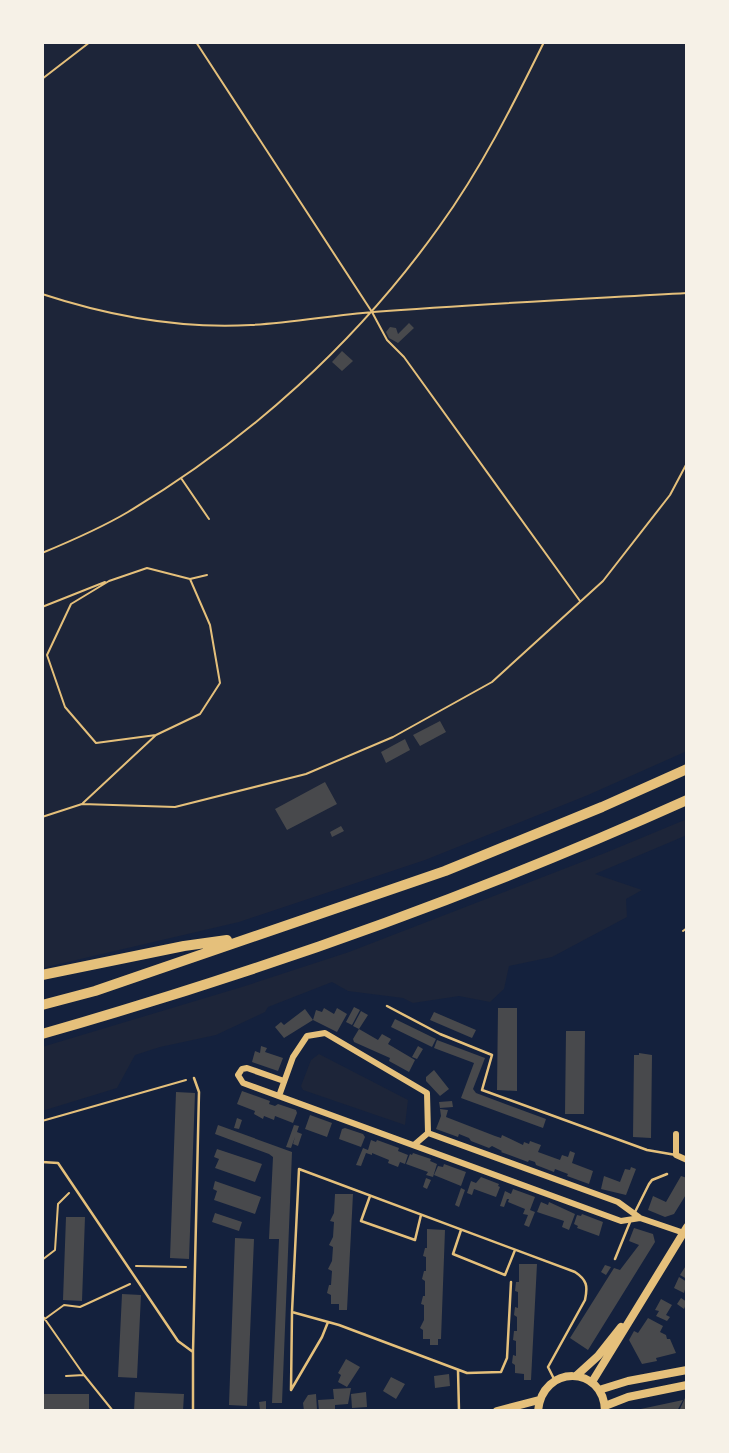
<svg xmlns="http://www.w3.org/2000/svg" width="729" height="1453" viewBox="0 0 729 1453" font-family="'Titillium Web',sans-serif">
<rect width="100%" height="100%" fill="#14213d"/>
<path fill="#1d2539" d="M42,42H687V751L588,795L425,860L239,922L42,968Z
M687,819V835L595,874L642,890L626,899L627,917L552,957L509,966L504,989L490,1002L459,996L413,1003L403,998L348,991L332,982L268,1007L265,1012L216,1035L160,1047L135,1055L117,1088L42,1111V1047L242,987L349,952L605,853Z
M319,1054L408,1100L405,1125L303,1090L301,1086L311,1060Z"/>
<path fill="#48494c" d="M409,323L414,328L398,343L389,338L386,332L390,327L396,328L398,334Z
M342,351L353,361L342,371L332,362Z
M440,721L446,732L420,746L413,735Z
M405,739L410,750L386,763L381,752Z
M325,782L337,804L287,830L275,809Z
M341,826L344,831L332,837L330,832Z
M354,1007L360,1010L352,1025L346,1022Z
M324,1008L334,1014L337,1008L347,1014L337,1032L313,1020L316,1010L322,1012Z
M498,1008H517V1091L497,1090Z
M305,1009L313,1020L284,1038L275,1027L281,1022L284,1025Z
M361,1011L368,1015L359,1029L378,1040L382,1034L391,1039L388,1044L415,1060L409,1072L389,1061L390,1058L354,1042L353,1039L359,1029L353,1026Z
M434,1012L476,1030L472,1038L430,1020Z
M395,1019L436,1039L432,1047L391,1027Z
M566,1031H585L584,1114H565Z
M437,1040L485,1058L473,1089L476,1093L546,1119L543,1128L461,1098L474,1063L434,1048Z
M261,1046L267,1048L265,1052L283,1058L278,1071L252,1062L255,1051L260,1053Z
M418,1046L423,1049L417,1059L412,1057Z
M639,1053L652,1055L651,1138L633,1137L634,1055H639Z
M434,1070L449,1089L440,1096L426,1081V1077Z
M242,1091L270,1101L269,1104L275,1106L278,1104L296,1110L297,1113L293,1123L275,1116L274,1120L264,1116L263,1119L254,1114L255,1111L237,1104Z
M176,1092L195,1093L189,1259L170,1258Z
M452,1101L453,1107L440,1108L439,1102Z
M440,1109L448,1110L446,1117L495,1136L501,1138L502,1135L523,1145L524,1142L529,1144L530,1141L541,1145L538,1152L560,1160L562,1155L568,1157L570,1151L575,1153L572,1163L593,1171L589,1184L567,1176L568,1174L555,1169L554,1172L536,1165L535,1162L529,1160L528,1162L501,1152L502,1151L492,1146L489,1148L471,1141L469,1138L459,1134L458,1137L436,1129L441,1116Z
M310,1115L332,1123L327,1137L305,1129Z
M237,1118L242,1120L239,1129L234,1128Z
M218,1125L292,1152L282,1403H272L279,1239H269L273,1157L269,1154L215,1134Z
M294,1125L299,1126L297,1132L302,1134L298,1146L293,1144L295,1137L291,1148L286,1147Z
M345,1128L363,1134L365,1137L361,1147L339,1139L342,1129Z
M371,1140L376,1142L377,1140L399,1148L398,1151L408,1155L405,1164L400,1162L398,1167L388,1163L389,1160L372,1153V1155L366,1153L361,1166L356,1165L363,1148L368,1150Z
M217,1149L262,1164L255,1182L215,1168L219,1159L214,1157Z
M413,1153L431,1159L430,1161L437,1164L433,1177L426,1175L428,1172L406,1164L410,1154L412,1155Z
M444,1164L466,1172L461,1186L434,1175L438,1166L443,1167Z
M631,1167L636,1169L626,1195L601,1189L604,1176L620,1182L625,1169L630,1170Z
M681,1176L687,1178V1193L674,1214L665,1217L648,1210L653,1196L666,1202Z
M481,1177L499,1184L498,1186L500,1187L496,1197L474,1189L472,1195L467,1193L471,1181L476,1183Z
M426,1178L431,1180L427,1189L423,1187Z
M215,1181L261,1197L255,1214L214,1200L217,1191L213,1189Z
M461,1188L465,1190L459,1207L455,1205Z
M513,1189L535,1197L530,1210L535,1212L529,1227L524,1225L528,1215L523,1214L525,1209L508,1202L509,1199H507L504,1207L500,1206L505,1191L511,1194Z
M335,1194H353L347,1310H339V1304H331V1295L327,1293L329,1285H331L332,1271L328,1269L332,1261L333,1247L329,1245L333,1237L334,1222L330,1221L334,1213Z
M541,1202L548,1205L549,1202L575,1214L569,1230L562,1227L564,1221L537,1212Z
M215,1213L242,1222L239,1231L212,1222Z
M582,1214L603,1222L599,1236L577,1228L578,1226L574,1224L577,1215L581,1216Z
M66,1217H85L82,1301L63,1300Z
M634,1228L653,1234L655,1242L588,1350L570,1338L614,1268L620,1270L639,1245L629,1241Z
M427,1229L445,1230L441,1339H438V1345H430V1339H423V1330L420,1328L424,1320V1305L421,1304L423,1296H425V1281L422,1279L424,1271H426V1257L423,1256L425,1248H427Z
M235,1238L254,1239L247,1406L229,1405Z
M519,1264H537L531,1380H524V1374L515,1373V1365L512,1363L513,1355L516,1356V1341L513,1340L514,1331H517V1317L514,1315L515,1307L518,1308V1292L515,1291L516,1282H519Z
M687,1264V1279L680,1275Z
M605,1265L611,1267L606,1275L601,1272Z
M679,1277L687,1282L684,1293L674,1288Z
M122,1294L141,1295L137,1378L118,1377Z
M681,1298L687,1302L684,1309L677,1304Z
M661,1299L672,1305L666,1315L670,1317L667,1321L656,1316L659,1311L655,1310Z
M648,1318L663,1326L660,1332L666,1335L667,1339H670L676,1353L656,1358L657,1361L642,1364L629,1340L634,1331L638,1333Z
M346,1359L360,1367L347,1387L338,1382L341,1375L338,1373Z
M449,1374L450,1386L435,1388L434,1376Z
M391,1377L405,1384L396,1399L383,1391Z
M351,1388L348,1404L335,1405V1411H319L318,1400L334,1399L333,1389Z
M135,1392L184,1394L183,1411H134Z
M366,1392L367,1407L352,1408L351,1394Z
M42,1394H89V1411H42Z
M316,1394L317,1410L304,1411L303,1403L308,1395Z
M685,1398H687V1411H679Z
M683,1400L677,1411H636V1410Z
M266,1401V1409L260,1410L259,1402Z"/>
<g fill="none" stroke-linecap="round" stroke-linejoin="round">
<path stroke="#e5c07b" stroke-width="2" d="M196,42L372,312L387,340L404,357L580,601
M42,79L90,42
M42,294C109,316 181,329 251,325C292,323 333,315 373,312C478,304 582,299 687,293
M181,478L209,519
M42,553C71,541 101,528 128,512C250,439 357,342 439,227C481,169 513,105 544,42
M42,607L105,582
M156,735L96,743L65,707L47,655L71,604L109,581L147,568L190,579
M83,803L156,735L200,714L220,683L210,625L190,579L207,575
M42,817L82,804L175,807L306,774L393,737L492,682L603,581L670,495L687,463
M683,931L687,928
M42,1121L186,1080
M42,1260L55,1250L58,1204L69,1193
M136,1266L186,1267
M42,1315L84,1375
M42,1321L64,1305L80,1307L130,1284
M66,1376L84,1375L113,1411"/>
<path stroke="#e5c07b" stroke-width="2.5" d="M387,1006L440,1034L492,1055L482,1090L647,1150L676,1155
M42,1162L58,1163L178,1341L193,1352L199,1092L194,1078
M370,1196L361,1221L415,1240L421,1215
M634,1214L649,1184L652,1180L667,1174
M461,1230L453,1254L505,1275L515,1250
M615,1259L630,1222
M511,1282L507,1358L501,1372L467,1373L339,1325L292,1312L299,1169L575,1272C587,1280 588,1286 585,1300L548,1367L554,1379
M292,1312L291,1390L322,1337L328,1322
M193,1352V1411
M458,1370L459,1411"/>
<path stroke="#e5c07b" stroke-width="6" d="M284,1081L247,1068L242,1069L238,1075L243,1083L621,1221L640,1218
M279,1096L293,1057L307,1036L325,1033L427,1093L428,1133L618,1202L640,1218L684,1233
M676,1134V1155L687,1160
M414,1145L428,1133"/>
<path stroke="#e5c07b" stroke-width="8" d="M576,1376L598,1356L621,1327
M592,1382L687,1227
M599,1390L628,1381L687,1370
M605,1406L628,1397L687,1385
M497,1411L539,1400
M538,1411C542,1364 604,1365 605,1411"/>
<path stroke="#e5c07b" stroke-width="10" d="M42,975L184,946L227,940
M42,1005L95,991L445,871L602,807L687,769
M42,1034C263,971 478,894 687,800"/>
</g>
<rect width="729" height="1453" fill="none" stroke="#f6f1e7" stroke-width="88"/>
</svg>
